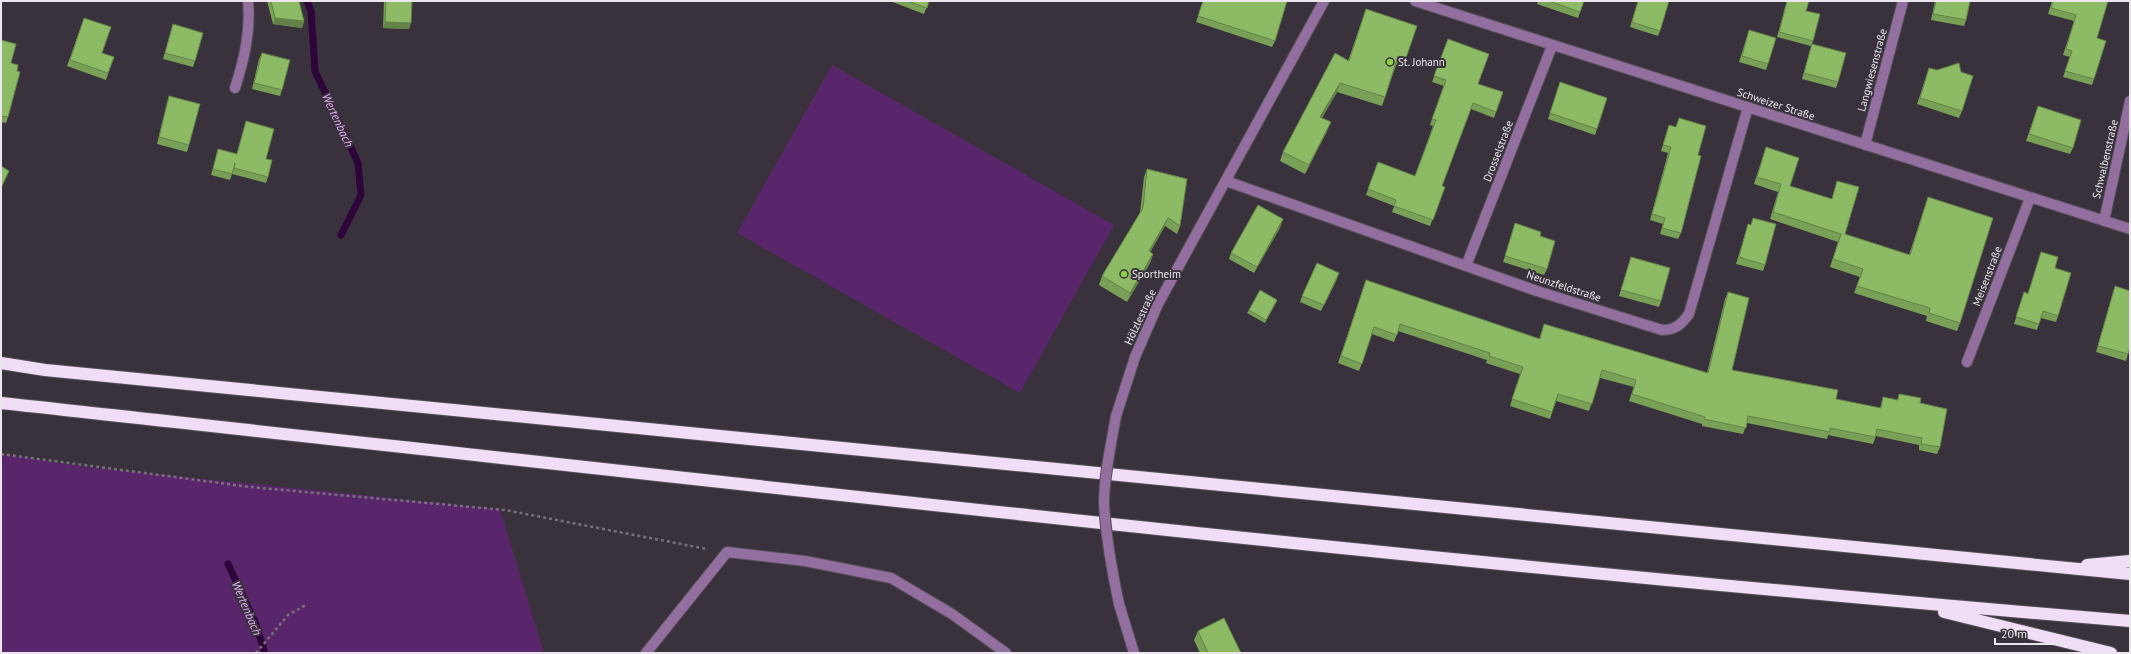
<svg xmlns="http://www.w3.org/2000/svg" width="2131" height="654" viewBox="0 0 2131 654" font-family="'PT Sans',sans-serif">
<rect width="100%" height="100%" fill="#39323c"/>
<path fill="#5a266b" d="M832,65L1114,225L1020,393L737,233Z
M1,454L87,467L500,509L544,653H1Z"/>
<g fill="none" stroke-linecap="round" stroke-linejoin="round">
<path stroke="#2e053a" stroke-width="7" d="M307,1L311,11L315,71L358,163L361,195L341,235
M228,564L255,622L265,653"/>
<defs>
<path id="minor" d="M1415,1L2130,229
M235,88C244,60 251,31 248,1
M1865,145L1903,1
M1226,181L1537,291L1662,330C1675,330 1681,325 1689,314L1748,107
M2104,221L2130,101
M1466,266L1552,46
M1967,362L2030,198
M1116,416L1135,357L1158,304L1324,1
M1119,604L1134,653
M646,653L727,552L805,561L891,578L952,614L1006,653"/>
<path id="highway" d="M1,363L45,370L2130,574
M1,403C710,480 1419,563 2130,621
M2087,565L2130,561
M1944,612L2111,653"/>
</defs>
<use href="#minor" stroke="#554f58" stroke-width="12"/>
<use href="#highway" stroke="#554f58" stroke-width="14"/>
<path stroke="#77717a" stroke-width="2.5" stroke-dasharray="3 3" stroke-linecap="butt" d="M1,454L250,487L505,510L707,549
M256,653L288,615L306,605"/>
<use href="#minor" stroke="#936f9f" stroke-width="10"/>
<use href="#highway" stroke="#efdef5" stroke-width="12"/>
<defs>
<path id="minor-bridge" d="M1116,416C1111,445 1104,475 1104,504C1106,538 1112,571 1119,604"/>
</defs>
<use href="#minor-bridge" stroke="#554f58" stroke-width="12" stroke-linecap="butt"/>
<use href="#minor-bridge" stroke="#936f9f" stroke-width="10"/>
</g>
<path fill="#79a057" d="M267,1H299L304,21L302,28L273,24Z
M384,1H412L409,29L383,28Z
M890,1H929L924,14Z
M1203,1L1275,41L1272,47L1196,22Z
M1538,1H1584L1578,18L1537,4Z
M1638,1L1660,31L1658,36L1630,27Z
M1787,1H1809L1806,11L1813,41L1812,44L1838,82L1836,88L1802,79L1811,46L1777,37Z
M1935,1H1970L1966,20L1964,26L1931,20Z
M2052,1H2108L2097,38L2094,79L2092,85L2063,77L2070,57L2063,55L2074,21L2048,14Z
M1366,9L1406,58L1403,67L1396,65L1382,106L1337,92L1322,118L1327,131L1305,174L1280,161L1283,152L1348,61Z
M84,18L102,53L114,57L106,80L67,66Z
M173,24L195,61L193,67L163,59Z
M1749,30L1768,64L1766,70L1739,62Z
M1448,39L1478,84L1503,92L1494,118L1471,109L1442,186L1445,187L1430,226L1392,212L1394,206L1366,195L1378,162L1415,176L1433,126L1430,125L1444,86L1432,82Z
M1,40L11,63L17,71L8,117L6,123L1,122Z
M262,53L282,90L280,96L252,89L259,59Z
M1929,68L1962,111L1959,118L1917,104Z
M1560,82L1607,98L1595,135L1548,119Z
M169,96L189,145L187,152L157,144L167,103Z
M2038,106L2073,148L2070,154L2026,141Z
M246,121L266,159L268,177L266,183L232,174L230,180L211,175L218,149L237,154Z
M1669,125L1698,155L1681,233L1678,239L1660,234L1663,224L1650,220L1668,153L1661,151Z
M1766,147L1790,186L1832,199L1837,181L1845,234L1909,255L1928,197L1960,323L1957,331L1926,321L1927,316L1854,293L1860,277L1830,267L1838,242L1770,219L1778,192L1754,184Z
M1147,169L1180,226L1177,234L1165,226L1150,252L1153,254L1150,263L1127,302L1099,285L1102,276L1140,213L1144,177Z
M1753,218L1765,265L1763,271L1736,264L1748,224L1751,225Z
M1281,226L1254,273L1229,259L1231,253Z
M1513,230L1540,236L1547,269L1544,275L1503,262Z
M2041,252L2055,268L2058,316L2056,322L2041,318L2037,330L2014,324L2024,292L2028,293Z
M1631,257L1661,301L1659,307L1619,296Z
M1339,273L1337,279L1321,311L1300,302L1302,296Z
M1366,280L1539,339L1544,324L1707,373L1725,299L1728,292L1732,370L1836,399L1880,408L1883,397L1897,400L1899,394L1920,403L1940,447L1937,454L1919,450V445L1876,436L1873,444L1828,435L1827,439L1747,423L1743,434L1702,426V424L1629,401L1634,387L1600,378L1589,411L1556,401L1550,419L1510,406L1520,374L1486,363L1487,360L1398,331L1394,342L1372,334L1359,371L1338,363Z
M2115,286L2128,354L2126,361L2096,352Z
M1277,300L1265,323L1247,313L1249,310Z
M1198,631L1241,653H1200L1194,640Z"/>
<path fill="#638247" d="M275,18L304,21L302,28L273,24Z
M385,22L411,23L409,29L383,28Z
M1340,83L1337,92L1317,126L1320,117Z
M1331,122L1327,131L1305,174L1309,165Z
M1168,218L1165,226L1146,260L1149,251Z
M1283,219L1281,226L1254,273L1257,267Z
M1153,254L1150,263L1127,302L1130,293Z
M1339,273L1337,279L1321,311L1324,305Z
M1277,300L1276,303L1265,323L1266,320Z"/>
<path fill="#8dba65" stroke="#638247" d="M271,1H299L304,21L275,18Z
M386,1H412L411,23L385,22Z
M907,1H929L927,8Z
M1203,1H1287L1275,41L1198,16Z
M1549,1H1584L1580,12Z
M1638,1H1669L1660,31L1632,22Z
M1787,1H1809L1806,11L1820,14L1813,41L1779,32Z
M1936,1H1970L1966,20L1933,14Z
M2053,1H2108L2097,38L2106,41L2094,79L2065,71L2072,51L2066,49L2076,15L2051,8Z
M1366,9L1417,26L1406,58L1398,56L1385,97L1340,83L1320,117L1331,122L1309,165L1283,152L1335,53L1349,61Z
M84,18L111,27L102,53L114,57L108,73L70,60Z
M173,24L203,33L195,61L165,53Z
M1749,30L1776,38L1768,64L1742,56Z
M1448,39L1489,54L1478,84L1503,92L1496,112L1473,103L1442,186L1445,187L1433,220L1394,206L1396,200L1368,189L1378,162L1415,176L1436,120L1432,119L1446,80L1434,76Z
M1,40L16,44L11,63L18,65L17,71L20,72L8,117L1,116Z
M1812,44L1846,53L1838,82L1804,73Z
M262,53L290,60L282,90L254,83Z
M1959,63L1961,72L1973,76L1962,111L1920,98L1929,68L1937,70Z
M1560,82L1607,98L1597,129L1550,113Z
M169,96L200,104L189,145L159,137Z
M2038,106L2081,120L2073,148L2029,134Z
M1679,118L1706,126L1698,155L1701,156L1681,233L1662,228L1665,218L1652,214L1671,147L1663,145L1669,125L1676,127Z
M246,121L274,129L266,159L272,160L268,177L234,168L235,163L232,174L213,169L218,149L237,154Z
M1766,147L1799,158L1790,186L1832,199L1837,181L1859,187L1845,234L1910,255L1928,197L1993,218L1960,323L1929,313L1930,308L1857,286L1863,269L1833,259L1841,234L1773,212L1781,184L1757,177Z
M1,166L9,171L1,188Z
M1147,169L1187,179L1180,226L1168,218L1149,251L1153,254L1130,293L1102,276L1143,208Z
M1258,205L1283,219L1257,267L1231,253Z
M1753,218L1776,224L1765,265L1739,257L1748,224L1751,225Z
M1515,223L1541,232L1540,236L1555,241L1547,269L1505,256Z
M2041,252L2058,257L2055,268L2071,273L2058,316L2043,311L2039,324L2016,317L2024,292L2028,294Z
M1631,257L1670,268L1661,301L1621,290Z
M1317,263L1339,273L1324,305L1302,296Z
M1366,280L1540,339L1544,324L1708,373L1728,292L1749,298L1732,370L1838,390L1836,399L1881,408L1883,397L1898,400L1899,394L1921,398L1920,403L1947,409L1940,447L1921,444L1922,438L1877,429L1875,437L1830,428V432L1748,416L1746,428L1704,419L1705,417L1632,394L1636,380L1602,370L1592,404L1558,394L1552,412L1512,399L1523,367L1489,356L1490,353L1400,324L1397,335L1374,327L1362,364L1341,356Z
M2115,286L2130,291V348L2128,354L2098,346Z
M1260,290L1277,300L1266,320L1249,310Z
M1224,618L1241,653H1208L1198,631Z"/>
<g fill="#8cce45" stroke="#39323c" stroke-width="1.5">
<circle cx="1390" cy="62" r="4"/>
<circle cx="1124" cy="274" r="4"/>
</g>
<g text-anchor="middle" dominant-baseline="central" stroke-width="4" stroke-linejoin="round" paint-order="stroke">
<g font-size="11" fill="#ebe6ed" stroke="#39323c" text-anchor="start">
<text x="1398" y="62">St. Johann</text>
<text x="1132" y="274">Sportheim</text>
</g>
<g font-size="11" fill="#ebe6ed" stroke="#39323c">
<text transform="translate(1872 70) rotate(-75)">Langwiesenstraße</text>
<text transform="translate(1776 104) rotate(18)">Schweizer Straße</text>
<text transform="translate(1498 151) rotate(-69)">Drosselstraße</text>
<text transform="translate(2105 159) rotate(-77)">Schwalbenstraße</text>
<text transform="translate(1987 276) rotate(-69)">Meisenstraße</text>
<text transform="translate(1564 286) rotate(18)">Neunzfeldstraße</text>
<text transform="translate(1140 317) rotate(-65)">Hölzlestraße</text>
</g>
<g font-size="12" font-style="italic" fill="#e9affd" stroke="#39323c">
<text transform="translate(338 120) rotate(65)">Wertenbach</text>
<text transform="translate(247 608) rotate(67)">Wertenbach</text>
</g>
</g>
<rect width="2131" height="654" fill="none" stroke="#ebe6ed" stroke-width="4"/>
<path d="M1995 638v6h68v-6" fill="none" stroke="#ebe6ed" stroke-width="2"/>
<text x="2001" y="638" font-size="12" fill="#ebe6ed" stroke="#39323c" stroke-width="3" paint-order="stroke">20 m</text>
</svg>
